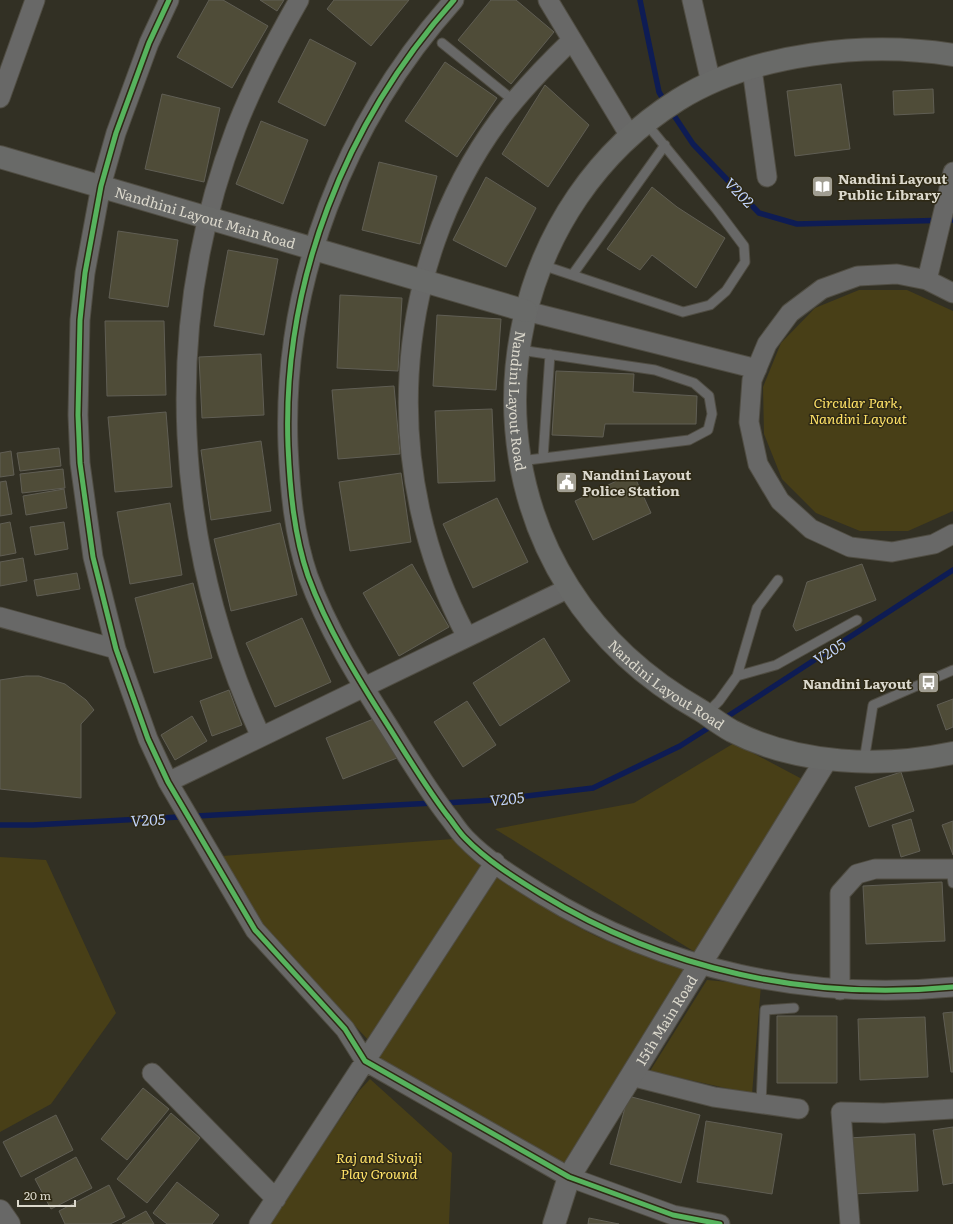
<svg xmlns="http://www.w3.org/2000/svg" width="953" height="1224" viewBox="0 0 953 1224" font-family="Literata,serif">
<rect width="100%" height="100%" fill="#323024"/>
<path fill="#483f17" d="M859,290H907L953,311V511L908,531H860L816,513L782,479L764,434L763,387L781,343L815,308Z
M736,742L751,752L802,779L703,957L495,829L634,803Z
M453,839L484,863L370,1042L265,929L222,856Z
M0,857L46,860L116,1013L51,1104L0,1132Z
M500,869C514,880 527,893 542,904C589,939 644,958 701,968L564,1171L375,1057Z
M707,980L761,985L752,1094L650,1071Z
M370,1079L452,1153L449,1224H269L359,1091Z"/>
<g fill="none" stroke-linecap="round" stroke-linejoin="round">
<path stroke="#0e1c54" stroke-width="5.5" d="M640,0L659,92L666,104
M671,111L693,144L759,213L797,224L953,220
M722,720L953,570
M444,803L494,800L593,788L680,746L713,725
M0,825H33L433,803"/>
</g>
<path fill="#4f4c38" stroke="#605e54" d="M209,0H223L268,26L232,88L177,57Z
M260,0H284L277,11Z
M334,0H409L371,46L327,9Z
M491,0H516L554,32L511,84L458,40Z
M310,39L356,63L325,126L278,102Z
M445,62L497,98L457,157L405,121Z
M841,84L850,149L795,156L787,91Z
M545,85L589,125L548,187L502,154Z
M933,89L934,113L894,115L893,91Z
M162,94L220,108L204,182L145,169Z
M261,121L308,140L283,204L236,184Z
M379,162L437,176L420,244L362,230Z
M486,177L536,208L506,267L453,240Z
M652,187L677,207L725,238L696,288L652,255L640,270L607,249Z
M118,231L178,240L168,307L109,298Z
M228,250L278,259L264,335L214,326Z
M340,295L402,298L398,371L337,368Z
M437,315L501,319L496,390L433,386Z
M105,321H164L166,395L107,396Z
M261,354L264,415L202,418L199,357Z
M556,371L634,374L633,392L697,396L696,424H605L603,437L552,435Z
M394,386L400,454L338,459L332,390Z
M492,409L495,481L438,483L435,411Z
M166,412L172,487L115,492L108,417Z
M261,441L271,511L211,520L201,450Z
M59,448L61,466L20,471L17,453Z
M11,451L14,475L0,477V453Z
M63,469L65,488L22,493L20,474Z
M401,473L411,542L350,551L339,482Z
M633,473L651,513L593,540L575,501Z
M6,481L12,514L0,516V482Z
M64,489L67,508L26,515L23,496Z
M497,498L528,562L473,588L443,524Z
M170,503L182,575L130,584L117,512Z
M10,522L16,553L0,556V524Z
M64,522L68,549L35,555L30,527Z
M280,523L297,595L231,611L214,539Z
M23,558L27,581L0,586V562Z
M412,564L449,627L399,656L363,593Z
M862,564L876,600L796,631L793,626L807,582Z
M77,573L80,589L37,596L34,580Z
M193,583L212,658L154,673L135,598Z
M302,618L331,682L275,707L246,643Z
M544,638L570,681L500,726L473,683Z
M26,676H39L65,684L86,700L94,710L81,724V798L0,789V680Z
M229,690L242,725L212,736L200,701Z
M953,699V727L946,730L937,705Z
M467,701L496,745L463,767L434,722Z
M192,716L207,741L175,760L161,735Z
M381,716L397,758L343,779L326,738Z
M901,772L914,811L869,827L855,787Z
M911,819L920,851L901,857L892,825Z
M953,821V855L942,825Z
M942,882L945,941L866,944L863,886Z
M953,1012V1072H951L943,1013Z
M777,1016H837V1083H777Z
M925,1017L928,1077L860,1080L858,1019Z
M143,1088L169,1109L127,1160L101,1139Z
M628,1096L700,1115L681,1183L610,1164Z
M171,1113L200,1138L147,1203L117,1179Z
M56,1115L73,1150L21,1177L3,1142Z
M706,1121L782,1134L772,1194L697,1182Z
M953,1127V1183L943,1185L933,1130Z
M915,1134L918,1191L852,1194L849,1138Z
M76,1157L92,1188L51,1209L35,1179Z
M177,1182L219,1215L212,1224H167L153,1213Z
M109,1185L125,1217L110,1224H65L59,1211Z
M146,1211L154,1224H122Z
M589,1218L619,1224H588Z"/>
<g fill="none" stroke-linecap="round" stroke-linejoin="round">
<defs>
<path id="service" d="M442,43L514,101
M542,265L683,312L710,305L726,291L745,262L744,246L717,210L646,123
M573,274L665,145
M520,350L655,370L694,383L709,396L712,414L708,430L689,440L520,461
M543,458L550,354
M737,676L776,665L857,620
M706,714L719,701L737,676L757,608L778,580
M864,761L873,705L953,670
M951,869L953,883
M761,1104L765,1010L794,1008"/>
<path id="minor" d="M169,0L149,43L116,133L101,186L85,273L80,320L78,415L80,463L93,557L116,649L148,739L168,782L255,930L345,1029L365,1061L569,1177L673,1215L720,1224
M454,0C345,122 282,282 288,446C290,490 294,535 308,576C327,628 357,677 387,724C406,754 425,786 447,815C453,822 458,831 465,838C486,860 515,878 541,894C665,970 809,1001 953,987
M548,0L630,136
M692,0L711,83
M752,69L767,177
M0,98L35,0
M927,280L953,172
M953,293L927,280L897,274L858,276L822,289L790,313L767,344L752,380L749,422L758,464L780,501L811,529L850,547L892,552L934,544L953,534
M526,311L757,369
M0,617L116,649
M467,637C380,475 389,270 499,120C521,91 546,65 572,40
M261,737C173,545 160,327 236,128C253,84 275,42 299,0
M168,782L569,588
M840,990V893L857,874L875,869H953
M152,1073L276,1199
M631,1076L714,1097L799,1109
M259,1224L495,862
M850,1224L841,1112L884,1113L953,1109"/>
<g id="tertiary">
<path d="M0,1211L9,1224"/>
<path id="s1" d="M554,1224L569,1177L826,760"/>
</g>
<g id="secondary">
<path id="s2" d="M953,55C867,41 753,53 678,100C515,202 466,426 569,588C602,640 647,680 700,710C711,717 721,725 732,731C798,765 882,768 953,753"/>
<path id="s3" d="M0,157L526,311"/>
</g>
</defs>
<use href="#service" stroke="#504d43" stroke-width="11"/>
<use href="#minor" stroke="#504d43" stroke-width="21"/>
<use href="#tertiary" stroke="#504d43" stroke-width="24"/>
<use href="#secondary" stroke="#504d43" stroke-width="24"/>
<use href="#service" stroke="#686867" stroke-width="9"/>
<use href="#minor" stroke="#686867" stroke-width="19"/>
<use href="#tertiary" stroke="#686867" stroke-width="22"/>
<use href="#secondary" stroke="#696a68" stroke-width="22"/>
<defs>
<path id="cycleway" d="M169,0L149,43L116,133L101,186L85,273L80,320L78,415L80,463L93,557L116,649L148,739L168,782L255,930L345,1029L365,1061L569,1177L673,1215L720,1224
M454,0C345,122 282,282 288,446C290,490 294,535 308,576C327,628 357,677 387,724C406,754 425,786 447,815C453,822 458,831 465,838C486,860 515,878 541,894C665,970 809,1001 953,987"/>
</defs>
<use href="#cycleway" stroke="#2e2915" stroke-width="8"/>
<use href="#cycleway" stroke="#56b35d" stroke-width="5"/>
</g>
<defs>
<symbol id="library-square" viewBox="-11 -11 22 22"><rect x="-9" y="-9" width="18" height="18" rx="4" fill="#a09d91" stroke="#2e2915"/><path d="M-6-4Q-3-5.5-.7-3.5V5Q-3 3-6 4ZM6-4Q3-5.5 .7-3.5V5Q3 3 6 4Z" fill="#fff"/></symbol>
<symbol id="civic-square" viewBox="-11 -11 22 22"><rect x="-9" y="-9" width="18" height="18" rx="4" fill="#a09d91" stroke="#2e2915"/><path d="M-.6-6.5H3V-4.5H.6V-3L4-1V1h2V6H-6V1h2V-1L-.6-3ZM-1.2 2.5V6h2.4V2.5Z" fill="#fff"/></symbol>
<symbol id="bus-square" viewBox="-11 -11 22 22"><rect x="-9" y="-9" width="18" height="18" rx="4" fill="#a09d91" stroke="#2e2915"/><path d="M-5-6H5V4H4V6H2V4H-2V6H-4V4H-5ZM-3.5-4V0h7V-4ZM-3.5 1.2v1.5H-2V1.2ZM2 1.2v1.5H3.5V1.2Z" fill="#fff"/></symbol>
</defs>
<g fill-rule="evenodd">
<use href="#library-square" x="810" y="174" width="25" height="25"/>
<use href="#civic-square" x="554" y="470" width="25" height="25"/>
<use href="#bus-square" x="916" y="670" width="25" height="25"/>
</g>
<g text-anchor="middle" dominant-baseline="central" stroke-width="3" stroke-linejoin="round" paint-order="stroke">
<g font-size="14" font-weight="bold" fill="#dbd8cc" stroke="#2e2915" text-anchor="start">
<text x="838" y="178">Nandini Layout<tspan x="838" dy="16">Public Library</tspan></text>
<text x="582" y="474">Nandini Layout<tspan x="582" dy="16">Police Station</tspan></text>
<text x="912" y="683" text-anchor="end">Nandini Layout</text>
</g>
<g font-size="14" fill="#dbd8cc" stroke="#2e2915">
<text stroke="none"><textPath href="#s3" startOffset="214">Nandhini Layout Main Road</textPath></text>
<text stroke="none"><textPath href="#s2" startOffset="641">Nandini Layout Road</textPath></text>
<text stroke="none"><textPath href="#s2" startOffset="977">Nandini Layout Road</textPath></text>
<text stroke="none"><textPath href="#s1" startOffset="234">15th Main Road</textPath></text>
</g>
<g font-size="14" font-style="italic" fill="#ffe267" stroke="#2e2915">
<text x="858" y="402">Circular Park,<tspan x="858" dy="16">Nandini Layout</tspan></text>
<text x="379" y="1157">Raj and Sivaji<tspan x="379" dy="16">Play Ground</tspan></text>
</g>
<g font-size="15" font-style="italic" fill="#c2d4fb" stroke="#2e2915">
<text transform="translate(740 192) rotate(46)">V202</text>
<text transform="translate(829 651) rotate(-33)">V205</text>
<text transform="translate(507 798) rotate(-6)">V205</text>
<text transform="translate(148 819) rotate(-3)">V205</text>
</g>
</g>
<path d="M18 1200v6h57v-6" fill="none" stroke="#dbd8cc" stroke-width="2"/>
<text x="24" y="1200" font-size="12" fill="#dbd8cc" stroke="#2e2915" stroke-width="3" paint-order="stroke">20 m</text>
</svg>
